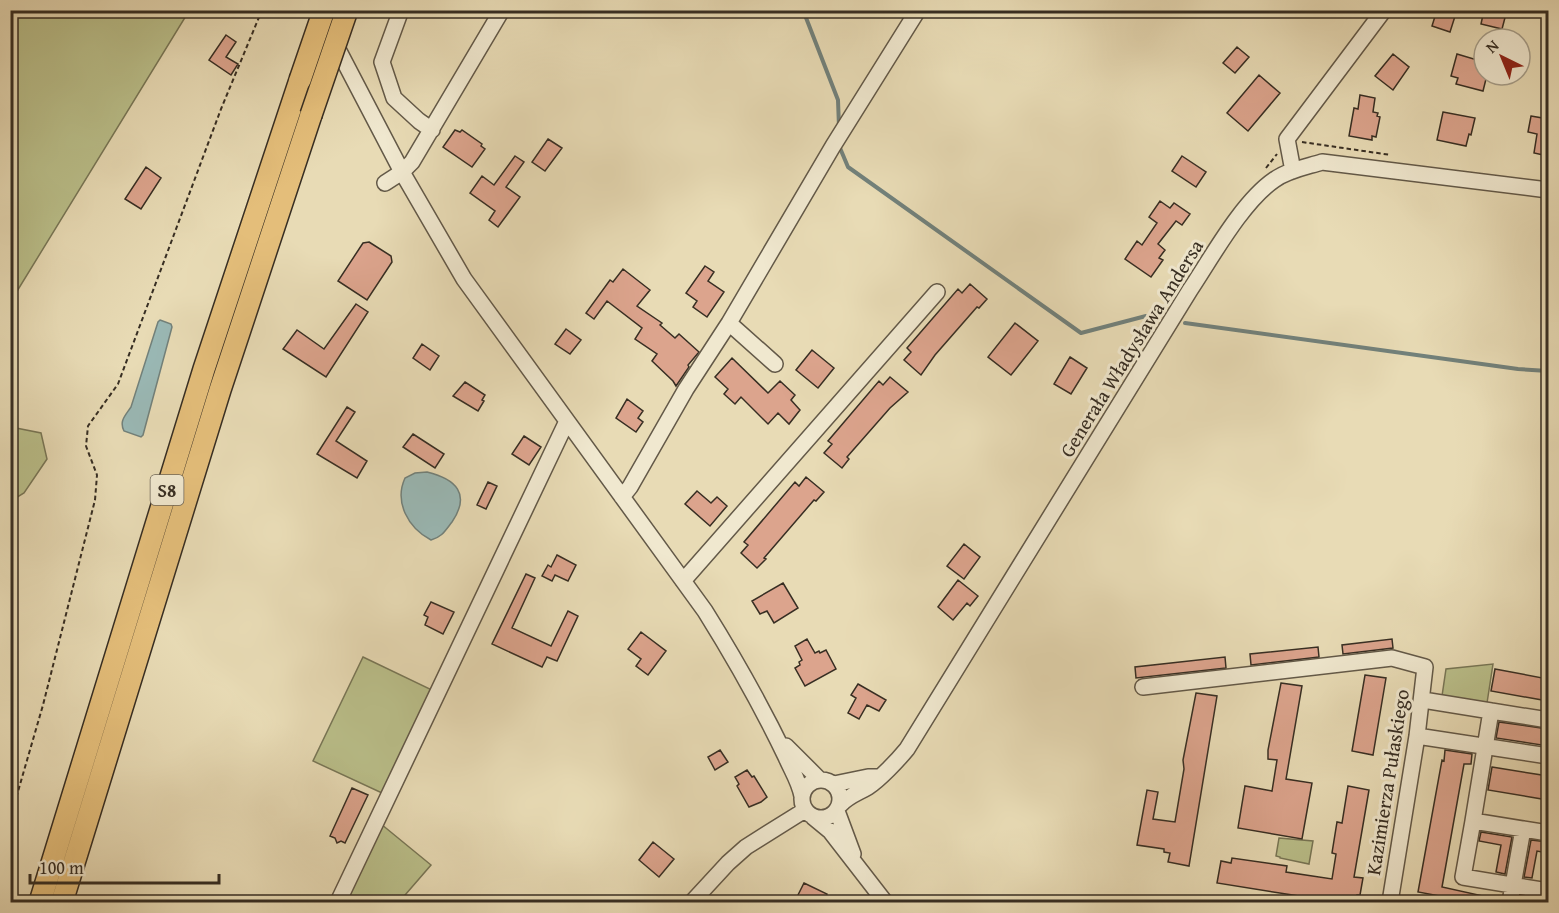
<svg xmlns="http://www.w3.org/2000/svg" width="1559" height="913" viewBox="0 0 1559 913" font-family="'Gentium Book Plus',serif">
<rect width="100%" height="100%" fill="#e8dbb5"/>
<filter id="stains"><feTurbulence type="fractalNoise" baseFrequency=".00333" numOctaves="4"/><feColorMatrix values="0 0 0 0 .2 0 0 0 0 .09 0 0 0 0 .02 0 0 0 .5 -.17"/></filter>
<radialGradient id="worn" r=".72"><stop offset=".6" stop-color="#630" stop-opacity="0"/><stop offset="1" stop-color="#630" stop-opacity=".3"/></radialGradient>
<path fill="#babf8a" stroke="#787656" stroke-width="1.5" d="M11,10L189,11L11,301L10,11Z
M11,427L41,433L47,459L24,493L11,501Z
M363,657L432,690L382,793L313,761Z
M1493,664L1487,703L1442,696L1446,669Z
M381,824L431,865L399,902H346Z
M1279,838L1313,841L1309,864L1280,858V857L1276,856Z"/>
<path fill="#9ab9b6" stroke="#72817b" stroke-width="1.5" d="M160,320L171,324L172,327L143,435L141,437L124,431C119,421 125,416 131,407L158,322Z
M427,472C456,479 471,494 452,522C445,531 442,537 431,540C408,528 394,502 405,478L415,473Z"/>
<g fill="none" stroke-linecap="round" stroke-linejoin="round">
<path stroke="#72817b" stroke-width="4" d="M803,10L838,100L839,127
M840,148L848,167L1081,333L1146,316L1152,317
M1185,323L1518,369L1548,371"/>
</g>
<path fill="#dca48d" stroke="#372e23" stroke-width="1.5" d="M1437,10H1457L1450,32L1432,26Z
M1484,10H1507L1502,29L1481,24Z
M226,35L236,42L226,57L238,64L231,75L209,60Z
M1237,47L1249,57L1235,73L1223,63Z
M1393,54L1409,67L1393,90L1375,76Z
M1457,54L1484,62V75H1487L1483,91L1456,84L1458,78L1451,76Z
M1259,75L1280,93L1248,131L1227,113Z
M1360,95L1375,98L1373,112L1378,113L1377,116L1380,117L1376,137L1372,136V140L1349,136L1354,108L1358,109Z
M1443,112L1475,118L1471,135L1469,134L1466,146L1437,140Z
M1531,116L1548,119V156L1534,153L1537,134L1528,132Z
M455,130L460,132L462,130L482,144L481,146L485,149L472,167L443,147Z
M548,139L562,148L545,171L532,162Z
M515,156L524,162L506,187L520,197L498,227L489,220L495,211L470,193L482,176L494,185Z
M1182,156L1206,172L1196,187L1172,171Z
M146,167L161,178L141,209L125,199Z
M1160,201L1170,208L1174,203L1190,214L1182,225L1176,221L1158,244L1165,250L1159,258L1163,260L1151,277L1125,259L1137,241L1142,245L1157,223L1149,217Z
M369,242L391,256L392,262L367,300L338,281L363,243Z
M705,266L714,272L708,281L724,292L707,317L693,307L697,301L686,293Z
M623,269L650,290L637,306L662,323L660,325L675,338L679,334L699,352L688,365L689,367L676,386L673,381L652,361L657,354L635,339L642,328L607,301L594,319L586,313L610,280L613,282Z
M970,284L987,299L979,308L977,307L935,355L921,375L904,360L911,352L907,348L958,289L962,293Z
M356,304L368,312L326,377L283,349L297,330L324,349Z
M1015,323L1038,341L1011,375L988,357Z
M566,329L581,340L570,354L555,344Z
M422,344L439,356L430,370L413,358Z
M812,350L834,368L818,388L796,370Z
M1070,357L1087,368L1071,394L1054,384Z
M732,358L768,393L780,381L795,395L791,400L800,410L789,424L778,413L768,424L741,397L735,404L724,394L728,389L715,377Z
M890,377L908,392L890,408L847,457L849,459L842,468L824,453L832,444L828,441L879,381L883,385Z
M465,382L485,395L482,400L484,401L478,411L453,396Z
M627,399L643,411L638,418L643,422L636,432L616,418Z
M347,407L355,412L336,441L367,461L357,478L317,454Z
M413,434L444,454L435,468L403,447Z
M524,436L541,447L529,465L512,454Z
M806,477L824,492L816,501L814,500L764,558L766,559L757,568L741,553L748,545L744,542L795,482L799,486Z
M488,482L497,486L486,509L477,505Z
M697,491L711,503L717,497L727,506L710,526L685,504Z
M964,544L980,557L964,579L947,566Z
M557,555L576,565L568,581L555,575L552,581L542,576L548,565L551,567Z
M526,574L535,578L512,628L551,646L568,611L578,616L557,661L547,657L542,667L492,644Z
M958,580L978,596L970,606L967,603L953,620L938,607Z
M783,583L798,608L774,623L767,611L760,614L752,601Z
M431,602L454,612L443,634L425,625L428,617L424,615Z
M641,632L666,651L648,675L636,666L641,659L628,649Z
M807,639L815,653L819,651L820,653L826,650L836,669L805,686L795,668L800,665L799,662L802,660L795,646Z
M1392,639L1393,648L1343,654L1342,645Z
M1318,647L1319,657L1251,665L1250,654Z
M1225,657L1226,668L1136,678L1135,667Z
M1495,669L1548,679V701L1491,691Z
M1365,675L1386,678L1373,755L1352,751Z
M1281,683L1302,686L1286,779L1312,783L1302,839L1238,828L1245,786L1272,791L1277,760L1268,759V750Z
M858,684L886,700L879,711L867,705L859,719L848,713L856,698L851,695Z
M1196,693L1217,696L1189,866L1168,862L1170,853L1164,852V849L1137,845L1147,790L1158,792L1153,819L1175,822L1184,769L1183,760Z
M1499,722L1548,729V746L1496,738Z
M720,750L728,762L715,770L708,757Z
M1445,750L1472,754L1471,764H1464L1442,887L1492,898L1491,903H1439L1440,896L1418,892L1442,760L1444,761Z
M1492,767L1548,776V800L1488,790Z
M747,770L752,777L754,776L767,797L761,802L749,807L737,786L739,784L735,777Z
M1348,786L1369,790L1354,877L1363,878L1360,895H1357L1356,901L1318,903V900L1299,896L1217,883L1221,861L1231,863L1232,858L1287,866L1286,872L1332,879L1336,854L1332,853L1337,822L1342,823Z
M352,788L368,795L345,843L341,841L337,843L335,838L330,836Z
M1481,832L1512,837L1505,874L1496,872L1501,845L1479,841Z
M1531,840L1548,842V853L1537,851L1532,878L1524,877Z
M653,842L674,859L659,877L639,860Z
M804,883L827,894L823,903H794Z"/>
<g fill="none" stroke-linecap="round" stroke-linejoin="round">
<defs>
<path id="minor" d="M401,10L382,62L394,98L419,121L432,130
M319,13L402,172L464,279L705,611C735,659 762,707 786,757C792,771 799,781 802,796
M1293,171L1287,139L1384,10
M385,183L402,172L412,162L502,10
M729,323L775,364
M622,497L630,487L686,389L729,323L833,146L918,10
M683,581L937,292
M1143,687L1392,658L1425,667L1417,736L1390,902
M1423,700L1491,711
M1417,736L1548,756
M786,746L819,779
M802 799a19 19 0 1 1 38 0a19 19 0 1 1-38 0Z
M834,784L868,777H878
M840,805C848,796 858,793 868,787C880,779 898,760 907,749L1190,290C1212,257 1242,202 1274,180C1288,170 1306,167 1322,162L1548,190
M837,811L853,854
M813,817L830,831L885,902
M1473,821L1491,711L1548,720
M1548,833L1473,821L1463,877L1548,891
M338,902L567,421
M692,902L728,863L746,847L805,810
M1510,902L1523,829"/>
<path id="highway" d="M40,902L204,369L300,80
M62,902L220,390L311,115"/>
</defs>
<use href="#minor" stroke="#635948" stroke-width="18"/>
<use href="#highway" stroke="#372e23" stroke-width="24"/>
<path stroke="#372e23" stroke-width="2" stroke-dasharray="4.5 3" stroke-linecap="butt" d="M1302,142L1391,155
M1266,168L1277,154
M10,819L43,705L95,500L97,475L86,446L88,426L118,384L221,109L262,10"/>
<use href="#minor" stroke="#f0e8cf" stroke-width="15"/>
<use href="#highway" stroke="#e4be7a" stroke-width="21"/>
<defs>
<path id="highway-bridge" d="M300,80L324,10
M311,115L347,10"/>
</defs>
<use href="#highway-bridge" stroke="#372e23" stroke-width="24" stroke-linecap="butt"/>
<use href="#highway-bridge" stroke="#e4be7a" stroke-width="21"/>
</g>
<g text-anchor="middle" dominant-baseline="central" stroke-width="6" stroke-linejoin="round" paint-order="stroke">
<rect fill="#f0e8cf" stroke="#6e6657" stroke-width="1.5" x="150.5" y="475" width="33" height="30" rx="4.5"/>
<g font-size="18" font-weight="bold" fill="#372e23">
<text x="167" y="490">S8</text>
</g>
<g font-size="20" fill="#372e23" stroke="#f0e8cf">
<text transform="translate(1131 348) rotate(-58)">Generała Władysława Andersa</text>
<text transform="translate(1387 782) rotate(-81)">Kazimierza Pułaskiego</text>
</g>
</g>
<rect width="1559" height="913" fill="none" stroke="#e8dbb5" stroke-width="36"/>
<rect x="12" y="12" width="1535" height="889" fill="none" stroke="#372e23" stroke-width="3"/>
<rect x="18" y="18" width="1523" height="877" fill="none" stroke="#372e23" stroke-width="1.5"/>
<g transform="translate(1502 57) rotate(317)"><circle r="28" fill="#f0e8cf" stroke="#a69e8a" stroke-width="1.5"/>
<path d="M0-4.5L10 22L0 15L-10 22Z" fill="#8f2418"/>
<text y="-9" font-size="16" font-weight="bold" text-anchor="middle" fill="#372e23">N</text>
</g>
<path d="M30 874v9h189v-9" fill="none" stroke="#372e23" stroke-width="3"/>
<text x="39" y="874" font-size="18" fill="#372e23" stroke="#f0e8cf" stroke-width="4.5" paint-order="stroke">100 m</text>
<rect width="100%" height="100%" filter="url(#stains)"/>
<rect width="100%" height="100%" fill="url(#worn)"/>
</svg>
